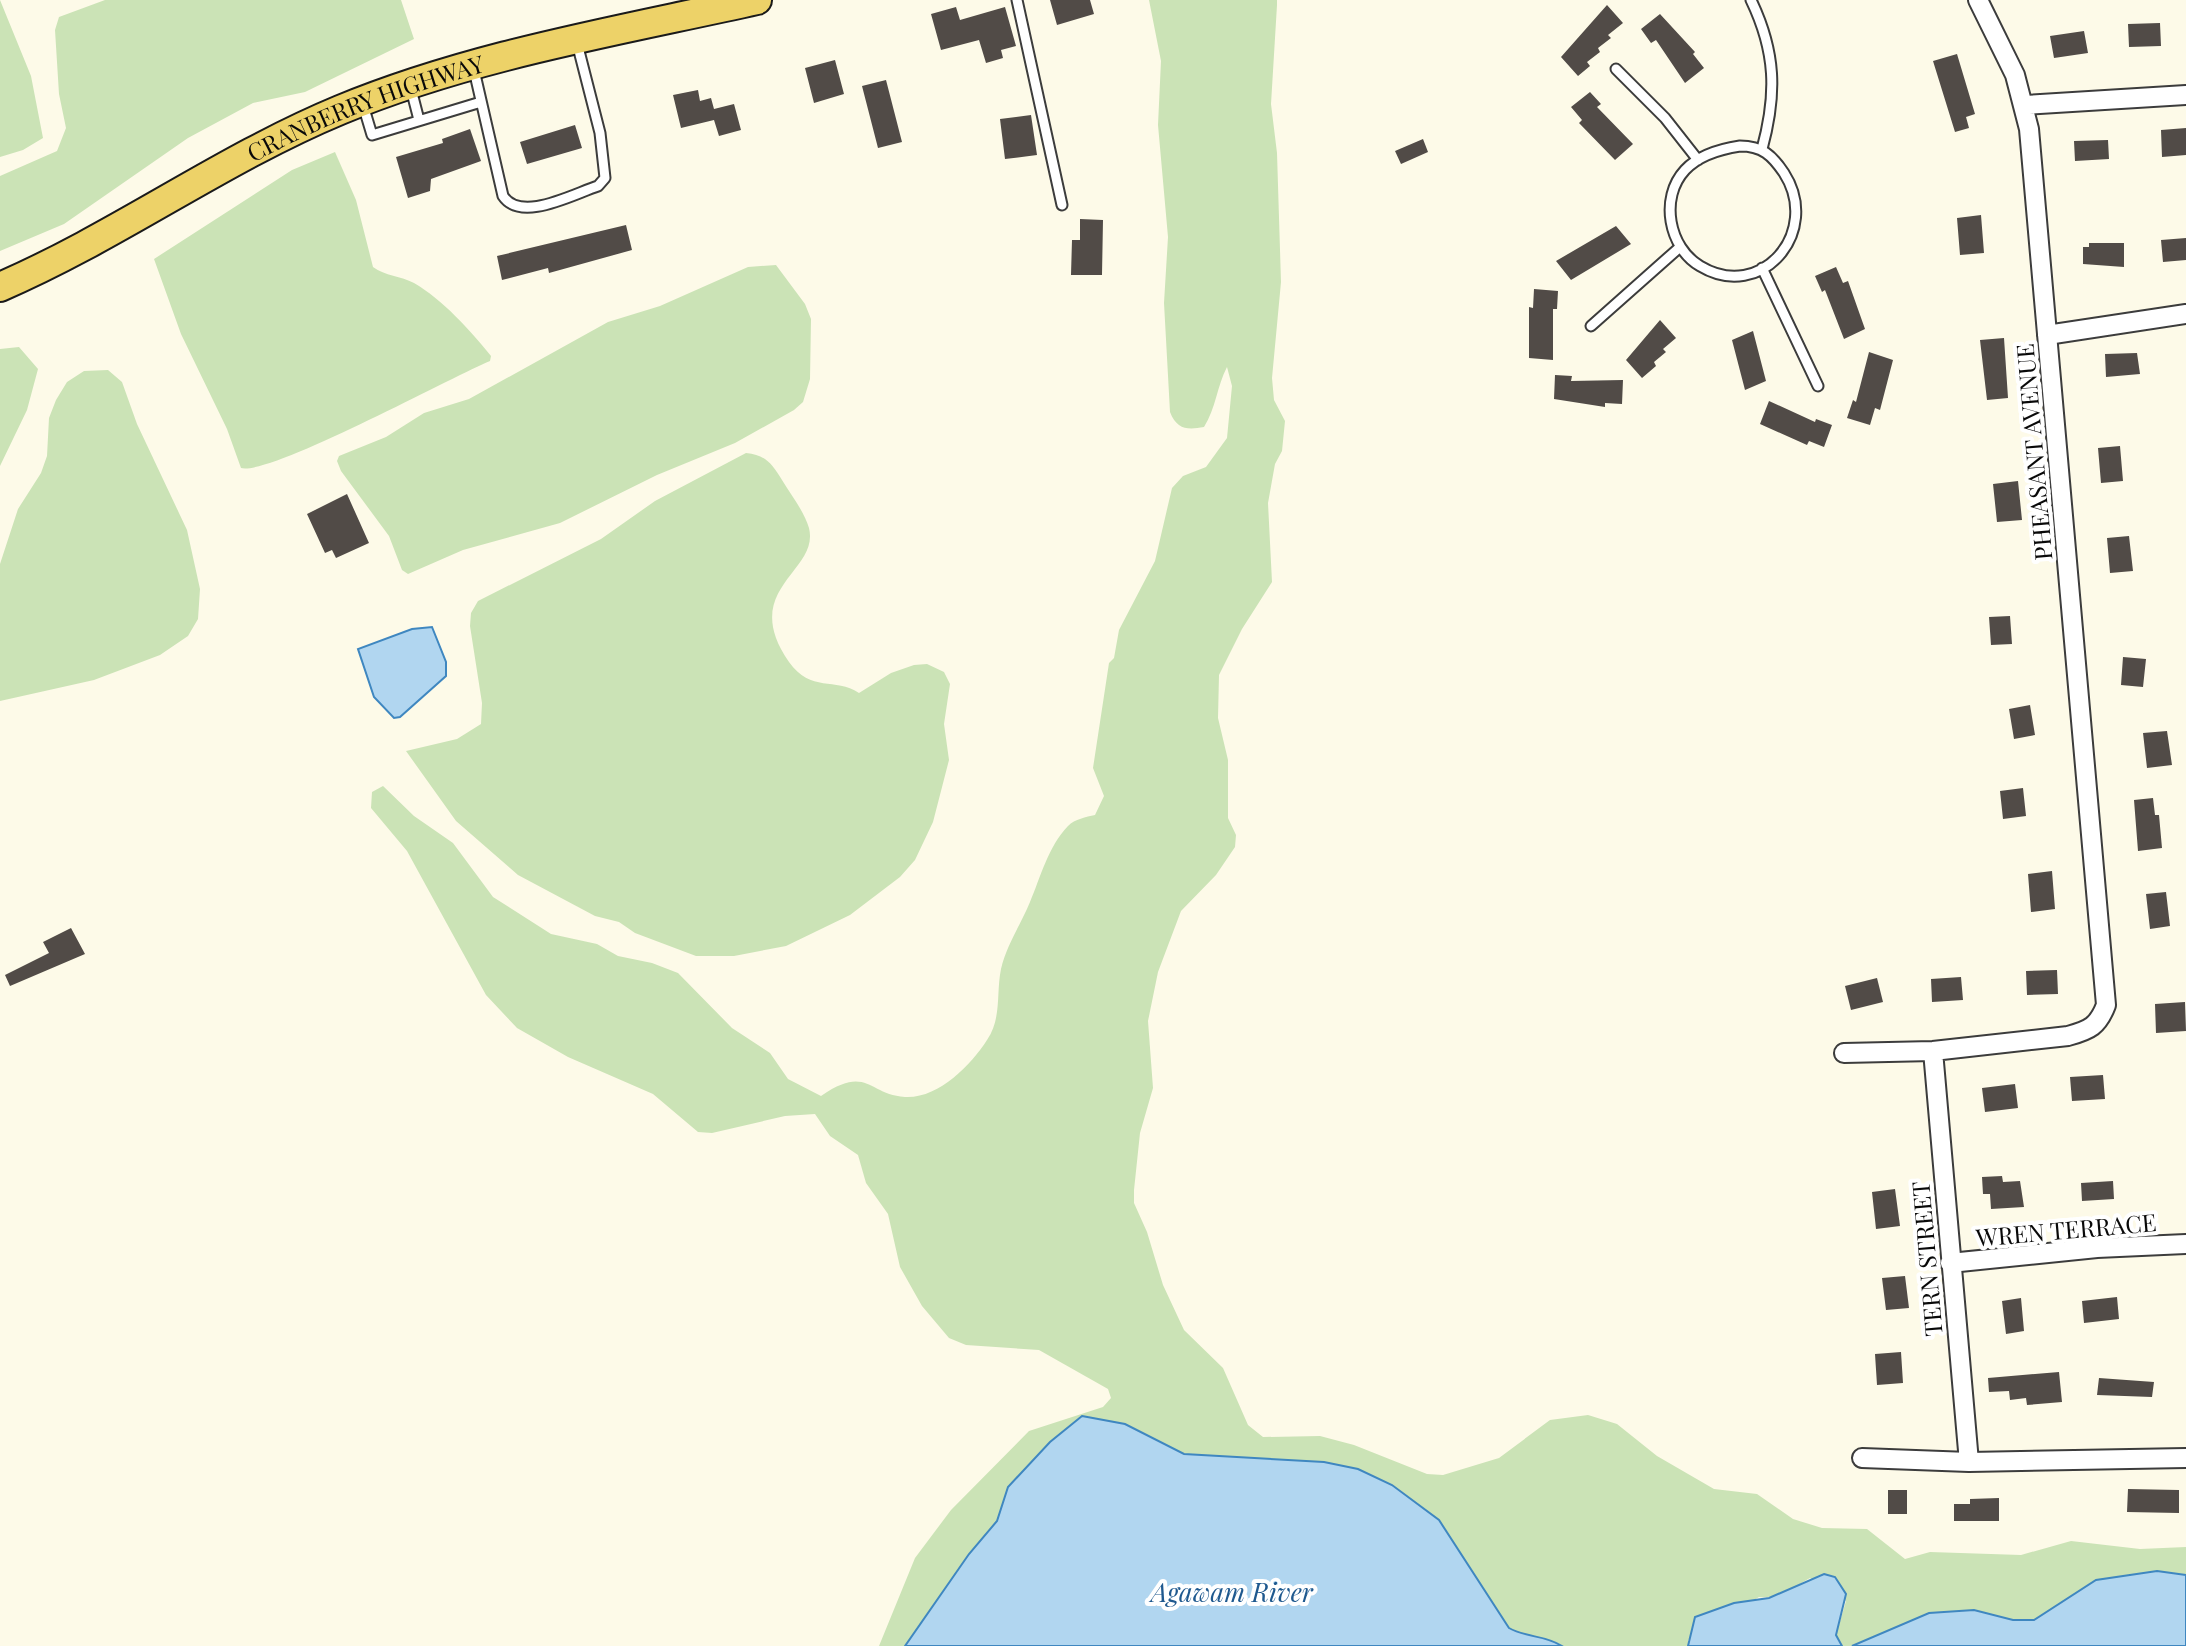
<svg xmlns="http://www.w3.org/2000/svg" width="2186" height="1646" viewBox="0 0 2186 1646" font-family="'Playfair Display',serif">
<rect width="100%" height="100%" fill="#fdfae8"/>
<path fill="#cbe3b6" d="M0,0L31,76L43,138L23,150L0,157Z
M105,0H401L414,39L305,92L253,103L188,138L64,224L0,251V176L57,151L66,128L59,94L55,30L59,17Z
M1149,0H1277V5L1271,104L1277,153L1281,282L1272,378L1274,400L1285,421L1282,451L1275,464L1268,503L1272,582L1242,629L1219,675L1218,718L1228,760V818L1236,835L1235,847L1216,875L1181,911L1158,972L1148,1021L1153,1088L1140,1133L1134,1190V1203L1147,1232L1163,1285L1184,1330L1223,1368L1248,1425L1263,1437L1320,1436L1354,1445L1427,1474L1443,1475L1499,1458L1550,1420L1588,1415L1617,1424L1657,1456L1714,1489L1757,1494L1793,1519L1822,1528L1867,1529L1905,1559L1930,1552L2021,1555L2071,1541L2140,1549L2186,1547V1575L2157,1571L2096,1580L2034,1620H2013L1974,1610L1929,1613L1852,1646H1842L1836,1635L1846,1601L1810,1578C1794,1587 1779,1599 1759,1597L1688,1640V1646H1562C1545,1635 1527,1638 1509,1628L1439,1520L1392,1485L1358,1469L1324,1462L1184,1454L1125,1424L1076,1425L1050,1442L1009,1487L998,1521L969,1554L905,1646H879L915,1558L951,1510L1029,1431L1103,1407L1111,1398L1108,1389L1039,1350L966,1345L949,1338L922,1306L900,1267L888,1214L866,1183L858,1155L830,1136L815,1114L785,1116L712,1133L698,1132L653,1094L568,1057L517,1028L486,995L407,851L371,808L372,792L383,786L414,816L453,843L493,897L551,934L597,944L618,956L652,963L678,973L732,1028L770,1053L788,1079L821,1096C868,1064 868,1095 905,1097C938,1099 971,1065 987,1040C1002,1018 996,993 1001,969C1007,944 1020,926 1030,902C1041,876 1048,847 1068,826C1075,819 1086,817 1095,815L1104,796L1093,768L1109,663L1114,658L1119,630L1155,561L1172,488L1183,476L1206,467L1227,438L1232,386L1227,367C1217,386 1216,408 1204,427C1188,430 1177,430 1170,412L1164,303L1168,237L1158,125L1161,61Z
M335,152L356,200L373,267C385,276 401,276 414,283C443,300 470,330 491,356L490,361C451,377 270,476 241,468L227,429L181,334L154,259L292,170Z
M776,265L805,304L811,319L810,379L803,402L794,410L735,443L657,475L560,523L463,550L408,574L402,570L389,536L341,471L337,461L339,456L386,437L424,413L469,399L608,322L660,306L748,267Z
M19,347L38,369L27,410L0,466V349Z
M108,370L122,382L137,424L187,530L200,589L198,619L188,636L160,655L94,680L0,701V564L18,509L41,473L47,456L49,418L56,400L67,382L84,371Z
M746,453C766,455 772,464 782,480C791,495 804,511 809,528C820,572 738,588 789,662C811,693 835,677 859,693L891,673L914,665L927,664L944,672L950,684L944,724L949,760L933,822L915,860L900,877L850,915L786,946L734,956H696L635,933L619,922L595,916L518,875L456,821L406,751L457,739L481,724L482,703L470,626L471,613L478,601L601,539L655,501Z"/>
<path fill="#b1d6f0" stroke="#3f87c0" stroke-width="2" d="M432,627L446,662V676L400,717L394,718L374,697L358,649L412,629Z
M1082,1416L1125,1424L1184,1454L1324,1462L1358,1469L1392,1485L1439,1520L1509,1628C1527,1638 1545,1635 1562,1646H905L969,1554L997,1521L1008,1487L1050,1442Z
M2157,1571L2186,1575V1646H1852L1929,1613L1974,1610L2013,1620H2034L2096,1580Z
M1824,1574L1835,1577L1846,1594L1836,1635L1842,1646H1688L1695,1617L1734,1603L1769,1598Z"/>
<path fill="#514b47" d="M1050,0H1090L1094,14L1057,25Z
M1607,5L1623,23L1608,35L1611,38L1598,48L1600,52L1587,62L1590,66L1578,76L1561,57Z
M956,7L960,20L1005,7L1016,46L1001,50L1003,58L986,63L979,40L941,50L931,14Z
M1660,14L1695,52L1693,54L1704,68L1685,83L1656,40L1651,43L1641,29Z
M2160,23L2161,46L2129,47L2128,24Z
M2084,31L2088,53L2054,58L2050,36Z
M1957,54L1975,114L1966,117L1969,128L1955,132L1933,61Z
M835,60L844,94L814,103L805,68Z
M886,80L902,142L878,148L862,86Z
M698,90L700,101L711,98L714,109L734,104L741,130L719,136L714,120L681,128L673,95Z
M1590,92L1601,104L1597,107L1633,144L1615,160L1579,123L1582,120L1571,107Z
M1031,115L1037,155L1005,159L1000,119Z
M575,125L582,148L527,164L520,142Z
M2186,128V155L2162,157L2161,130Z
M470,129L481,161L431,179L430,191L408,198L396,157L443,143L442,139Z
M1423,139L1428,152L1401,164L1395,151Z
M2108,140L2109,159L2075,161L2074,141Z
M1981,215L1984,253L1960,255L1957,218Z
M1080,219L1103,220L1102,275H1071L1072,240H1080Z
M626,225L632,250L549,273L548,268L502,280L497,256Z
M1616,226L1631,244L1571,280L1556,261Z
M2186,238V260L2163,262L2161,240Z
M2089,243H2124V267L2083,264V247H2089Z
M1836,267L1843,283L1848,281L1865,329L1844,339L1825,290L1822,292L1815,276Z
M1534,289L1558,291L1557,309H1553V360L1529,358V307L1533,308Z
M1660,320L1676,338L1663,349L1666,352L1654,362L1656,366L1642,378L1626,360Z
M1753,331L1766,381L1745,390L1732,340Z
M2004,338L2008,398L1987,400L1980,340Z
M1869,352L1893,360L1880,410L1875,408L1870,425L1847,418L1853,400L1856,402Z
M2137,353L2140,374L2106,377L2105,354Z
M1555,375L1572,376L1571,381L1623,380L1622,404L1605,403V407L1554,399Z
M1769,401L1815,422L1816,419L1832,425L1824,447L1809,441L1807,445L1760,424Z
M2120,446L2123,481L2101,483L2098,448Z
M2018,481L2022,520L1997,522L1993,484Z
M347,494L369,543L336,558L332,550L325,553L307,514Z
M2129,536L2133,571L2110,573L2107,538Z
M2010,616L2012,644L1991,645L1989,617Z
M2123,657L2146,659L2143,687L2121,685Z
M2030,705L2035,735L2014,739L2009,709Z
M2167,731L2172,765L2147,768L2143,733Z
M2023,788L2026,816L2003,819L2000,791Z
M2153,798L2155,815H2159L2162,848L2138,851L2134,800Z
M2052,871L2055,909L2031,912L2028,874Z
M2166,892L2170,926L2150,929L2146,894Z
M71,928L85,954L10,986L5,975L49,953L43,942Z
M2057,970L2058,994L2027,995L2026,971Z
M1961,977L1963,1000L1932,1002L1931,979Z
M1877,978L1883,1002L1851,1010L1845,986Z
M2185,1002L2186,1031L2156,1033L2155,1004Z
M2103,1075L2105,1099L2072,1101L2070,1077Z
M2015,1084L2018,1108L1985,1112L1982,1088Z
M2002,1176L2003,1182L2020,1181L2024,1207L1991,1209L1990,1194H1983L1982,1177Z
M2113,1181L2114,1199L2082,1201L2081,1183Z
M1895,1189L1900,1226L1876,1229L1872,1192Z
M1905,1276L1909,1308L1886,1310L1882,1278Z
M2117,1297L2119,1319L2084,1323L2082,1301Z
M2021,1298L2024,1331L2006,1334L2002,1301Z
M1901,1352L1903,1383L1877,1385L1875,1354Z
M2059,1372L2062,1402L2027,1405L2026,1398L2010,1400L2009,1391L1989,1392L1988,1378Z
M2099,1378L2154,1382L2152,1397L2097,1395Z
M2128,1489L2179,1490V1513L2127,1512Z
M1888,1490H1907V1514H1888Z
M1999,1498V1521H1954V1504H1970V1499Z"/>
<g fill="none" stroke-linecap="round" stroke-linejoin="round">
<defs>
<path id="service" d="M1017,0L1062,205
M1751,0C1776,52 1777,94 1762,149
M1616,69L1665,118L1698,160
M474,70L503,196C521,223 573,194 598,186L605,178L600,133L577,43
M411,89L419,120
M363,105L372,135L481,102
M1740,146C1762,146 1772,155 1784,173C1822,232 1761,303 1700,266C1669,248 1659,198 1685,170C1699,155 1720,149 1740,146Z
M1762,268L1818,386
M1591,326L1680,247"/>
<path id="minor" d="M2025,105L2186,95
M2047,335L2186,314
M1933,1051L1969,1462
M1844,1053L1933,1051L2068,1036C2090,1030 2098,1026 2106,1005L2029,129L2015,75L1978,0
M1950,1263L2097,1248L2186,1244
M1862,1458L1969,1462L2186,1458"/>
<g id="primary">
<path id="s1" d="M0,287C118,236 222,159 340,110C473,55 618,31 757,0"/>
</g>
</defs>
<use href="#service" stroke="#3c3c3c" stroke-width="13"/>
<use href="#minor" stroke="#3c3c3c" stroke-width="22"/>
<use href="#primary" stroke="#1a1a1a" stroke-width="32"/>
<use href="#service" stroke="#fff" stroke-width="9"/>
<use href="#minor" stroke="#fff" stroke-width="18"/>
<use href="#primary" stroke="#edd268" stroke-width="28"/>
</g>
<g text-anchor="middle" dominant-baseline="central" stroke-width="8" stroke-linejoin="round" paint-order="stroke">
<g font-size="24" fill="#090909" stroke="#fff">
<text stroke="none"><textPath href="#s1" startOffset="408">CRANBERRY HIGHWAY</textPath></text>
<text transform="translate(2033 452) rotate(-95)">PHEASANT AVENUE</text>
<text transform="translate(2066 1229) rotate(-5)">WREN TERRACE</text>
<text transform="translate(1926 1259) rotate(-95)">TERN STREET</text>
</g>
<g font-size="26" font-style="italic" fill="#1f598f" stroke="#fff">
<text x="1232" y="1591">Agawam River</text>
</g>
</g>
</svg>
